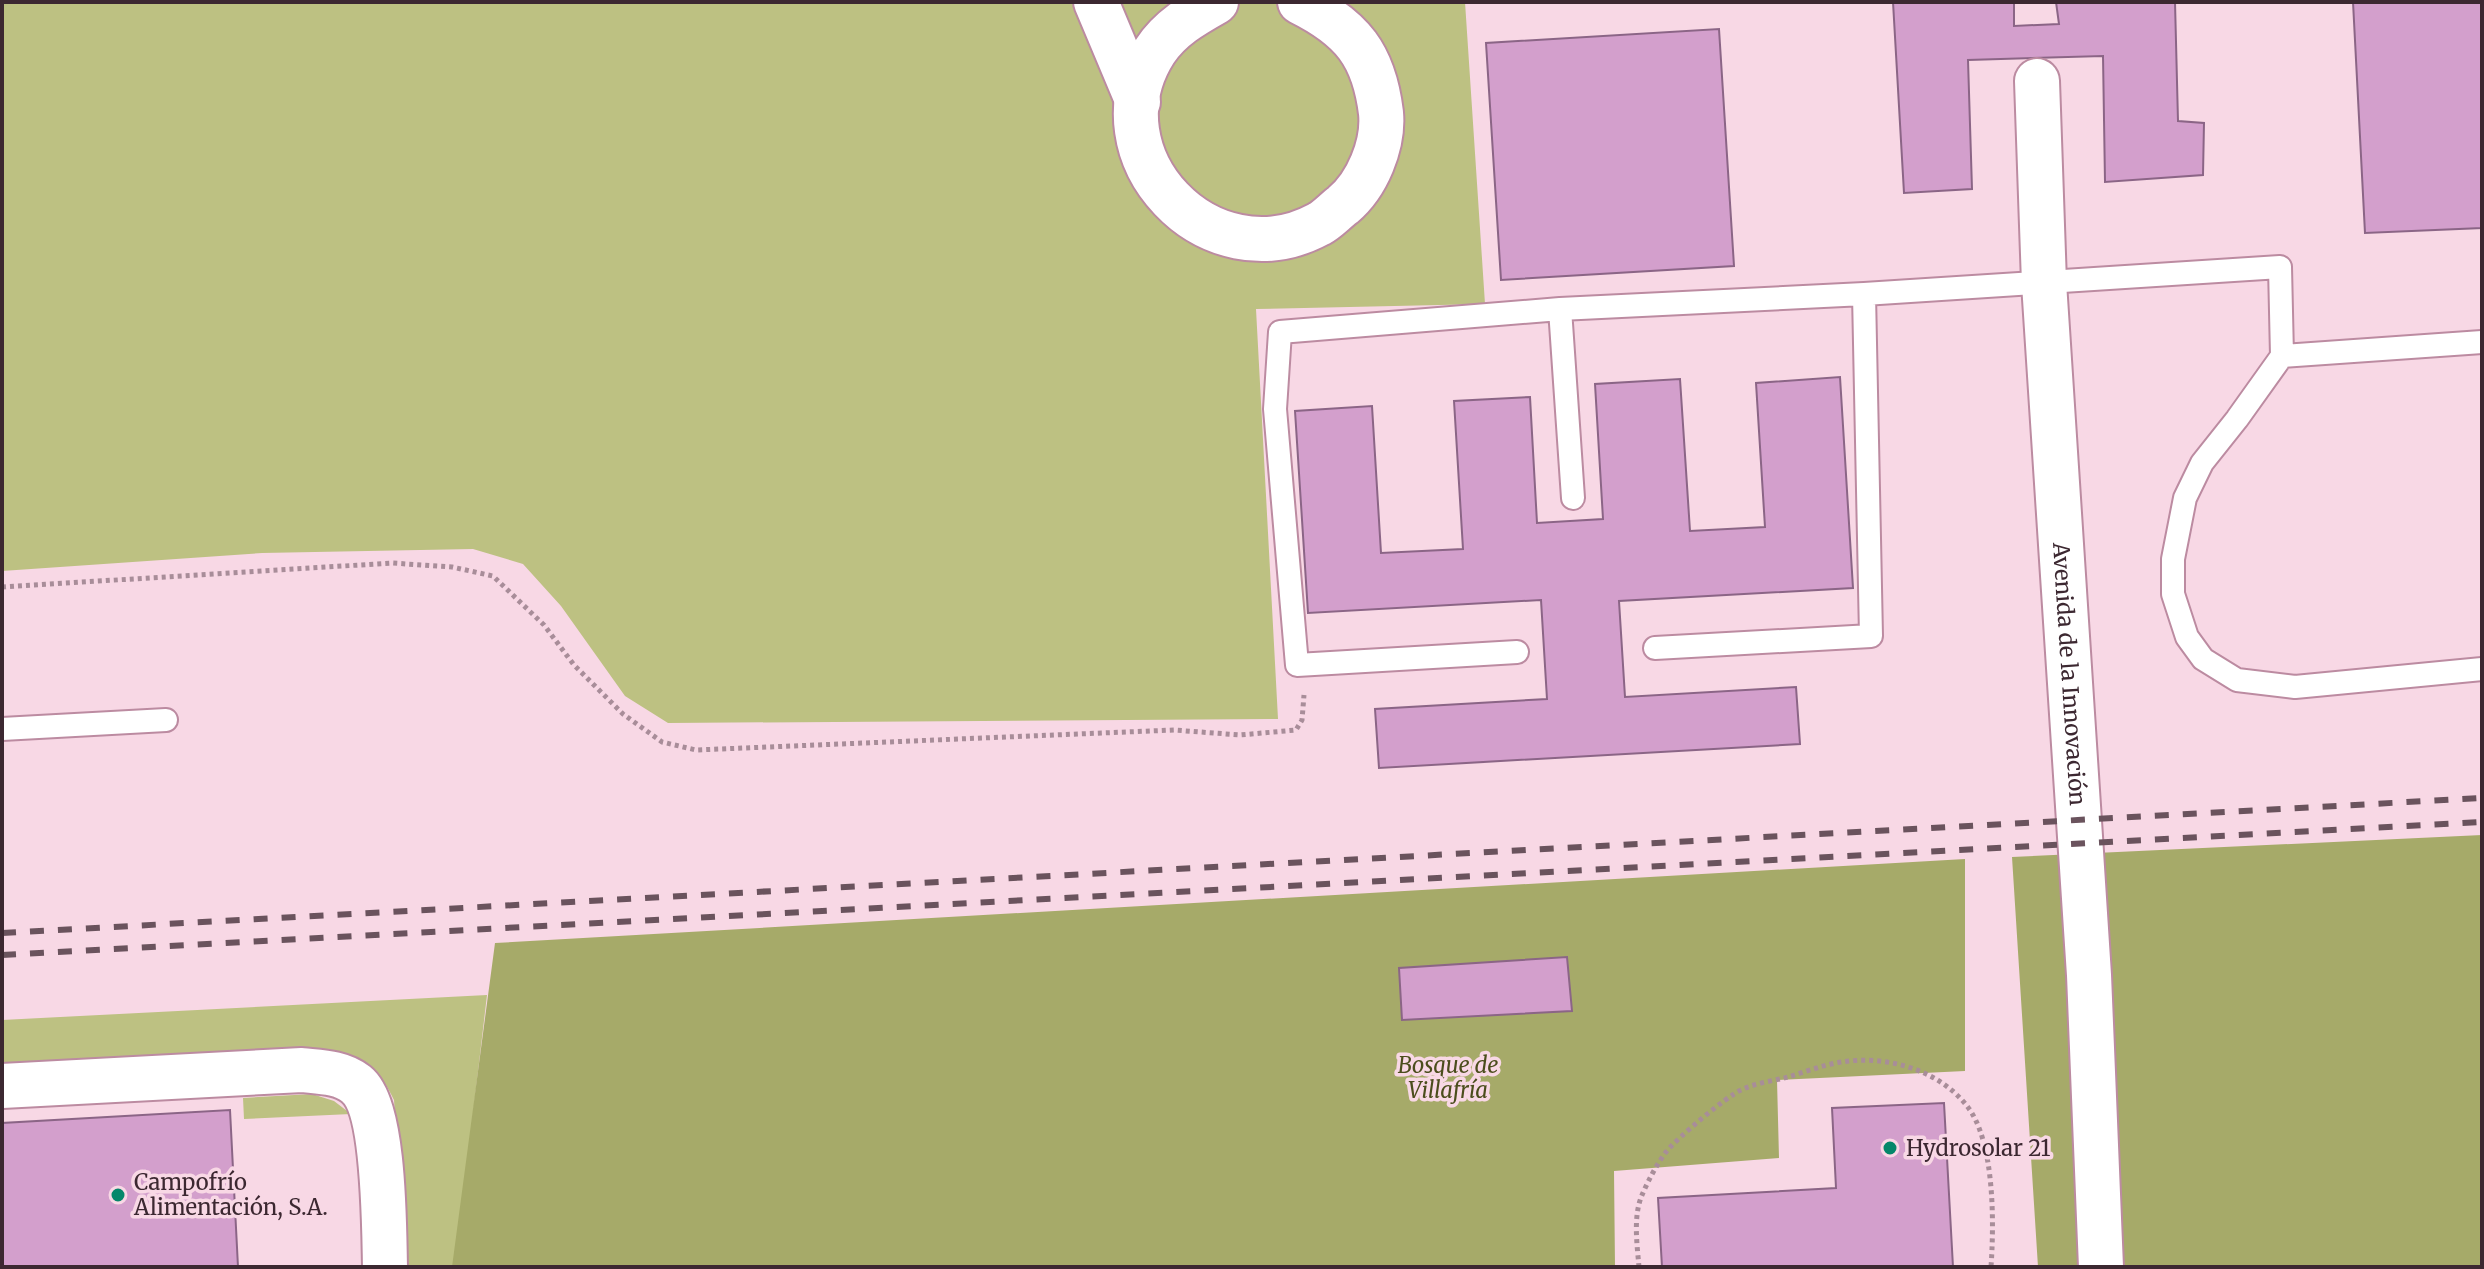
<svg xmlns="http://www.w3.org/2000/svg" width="2484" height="1269" viewBox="0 0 2484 1269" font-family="Merriweather,serif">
<rect width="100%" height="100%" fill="#f8d8e5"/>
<path fill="#bdc182" d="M2,2H1465L1485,304L1256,309L1278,719L668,723L625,696L561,606L523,564L473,549L262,553L2,571Z
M487,995L455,1267H405L394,1100C385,1081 377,1071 360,1060L2,1066V1020Z
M312,1094L334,1101L351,1114L244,1119L243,1098Z"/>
<path fill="#a6aa69" d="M2482,835V1267H2038L2012,857Z
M1965,859V1071L1777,1080L1779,1158L1614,1171L1615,1267H452L495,943Z"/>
<path fill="#d39fcc" stroke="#8b6586" stroke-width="2" d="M1893,2H2014V26L2059,24L2056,2H2175L2178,121L2204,123L2203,175L2105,182L2103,56L1968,60L1972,189L1904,193Z
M2353,2H2482V228L2365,233Z
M1719,29L1734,266L1501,280L1486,43Z
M1840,377L1853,588L1619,601L1625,697L1796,687L1800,744L1379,768L1375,709L1547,699L1541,600L1308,613L1295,411L1372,406L1381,553L1463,549L1454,401L1530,397L1537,523L1603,519L1595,384L1680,379L1690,531L1765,527L1756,383Z
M1567,957L1572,1011L1402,1020L1399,968Z
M1944,1103L1953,1267H1662L1658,1198L1836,1188L1832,1108Z
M230,1110L238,1267H2V1123Z"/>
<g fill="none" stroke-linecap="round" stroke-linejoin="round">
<defs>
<path id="service" d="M1560,309L1573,498
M2282,356L2237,419L2202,463L2185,498L2173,559V594L2187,637L2203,659L2237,680L2295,687L2482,669
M1655,648L1871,636L1864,294
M1517,652L1297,665L1275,409L1280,332L1560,309L1864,294L2280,267L2282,356L2482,342
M2,729L166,720"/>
<g id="minor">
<path d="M1096,2L1138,102"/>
<path d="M1216,2C1193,15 1170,28 1155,51C1088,156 1210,283 1319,224C1327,220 1335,211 1343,205C1367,185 1384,145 1381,113C1374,55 1352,28 1300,2"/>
<path id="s1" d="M2037,81L2044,283L2089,975L2101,1267"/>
<path d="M2,1086L302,1070C320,1072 341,1072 356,1084C385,1107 384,1228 385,1267"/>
</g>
</defs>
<use href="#service" stroke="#bc8ba1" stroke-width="26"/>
<use href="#minor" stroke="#bc8ba1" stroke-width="48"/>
<path stroke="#a88d99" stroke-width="5" stroke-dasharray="4 4" stroke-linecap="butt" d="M2,587L392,563L452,567L493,576L544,625L574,665L623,714L662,742L696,750L1174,730L1240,735L1296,730L1302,720L1304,695
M1639,1267C1637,1244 1633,1216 1642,1195C1648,1181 1657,1164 1666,1152C1676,1139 1727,1096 1741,1090C1755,1083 1773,1081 1788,1077C1805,1072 1823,1065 1841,1062C1886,1055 1938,1069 1967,1106C1995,1141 1994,1224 1991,1267"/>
<use href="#service" stroke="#fff" stroke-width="22"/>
<use href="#minor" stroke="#fff" stroke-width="44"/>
<path stroke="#6a535d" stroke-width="6" stroke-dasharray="14 14" stroke-linecap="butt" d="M2,933L2482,798
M2,955L2482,822"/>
</g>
<g fill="#04876a" stroke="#f8d8e5" stroke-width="3">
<circle cx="1890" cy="1148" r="8"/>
<circle cx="118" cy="1195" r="8"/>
</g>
<g text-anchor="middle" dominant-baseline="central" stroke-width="7" stroke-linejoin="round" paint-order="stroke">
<g font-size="22" fill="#3c2831" stroke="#f8d8e5">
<text stroke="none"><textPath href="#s1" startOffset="594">Avenida de la Innovación</textPath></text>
</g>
<g font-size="22" font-style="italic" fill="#4b4d1c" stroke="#f8d8e5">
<text x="1448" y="1065">Bosque de<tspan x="1448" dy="25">Villafría</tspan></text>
</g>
<g font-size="22" fill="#3c2831" stroke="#f8d8e5" text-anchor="start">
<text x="1906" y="1148">Hydrosolar 21</text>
<text x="134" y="1182">Campofrío<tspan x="134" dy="25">Alimentación, S.A.</tspan></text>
</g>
</g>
<rect width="2484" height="1269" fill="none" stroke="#3c2831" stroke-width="8"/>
</svg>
